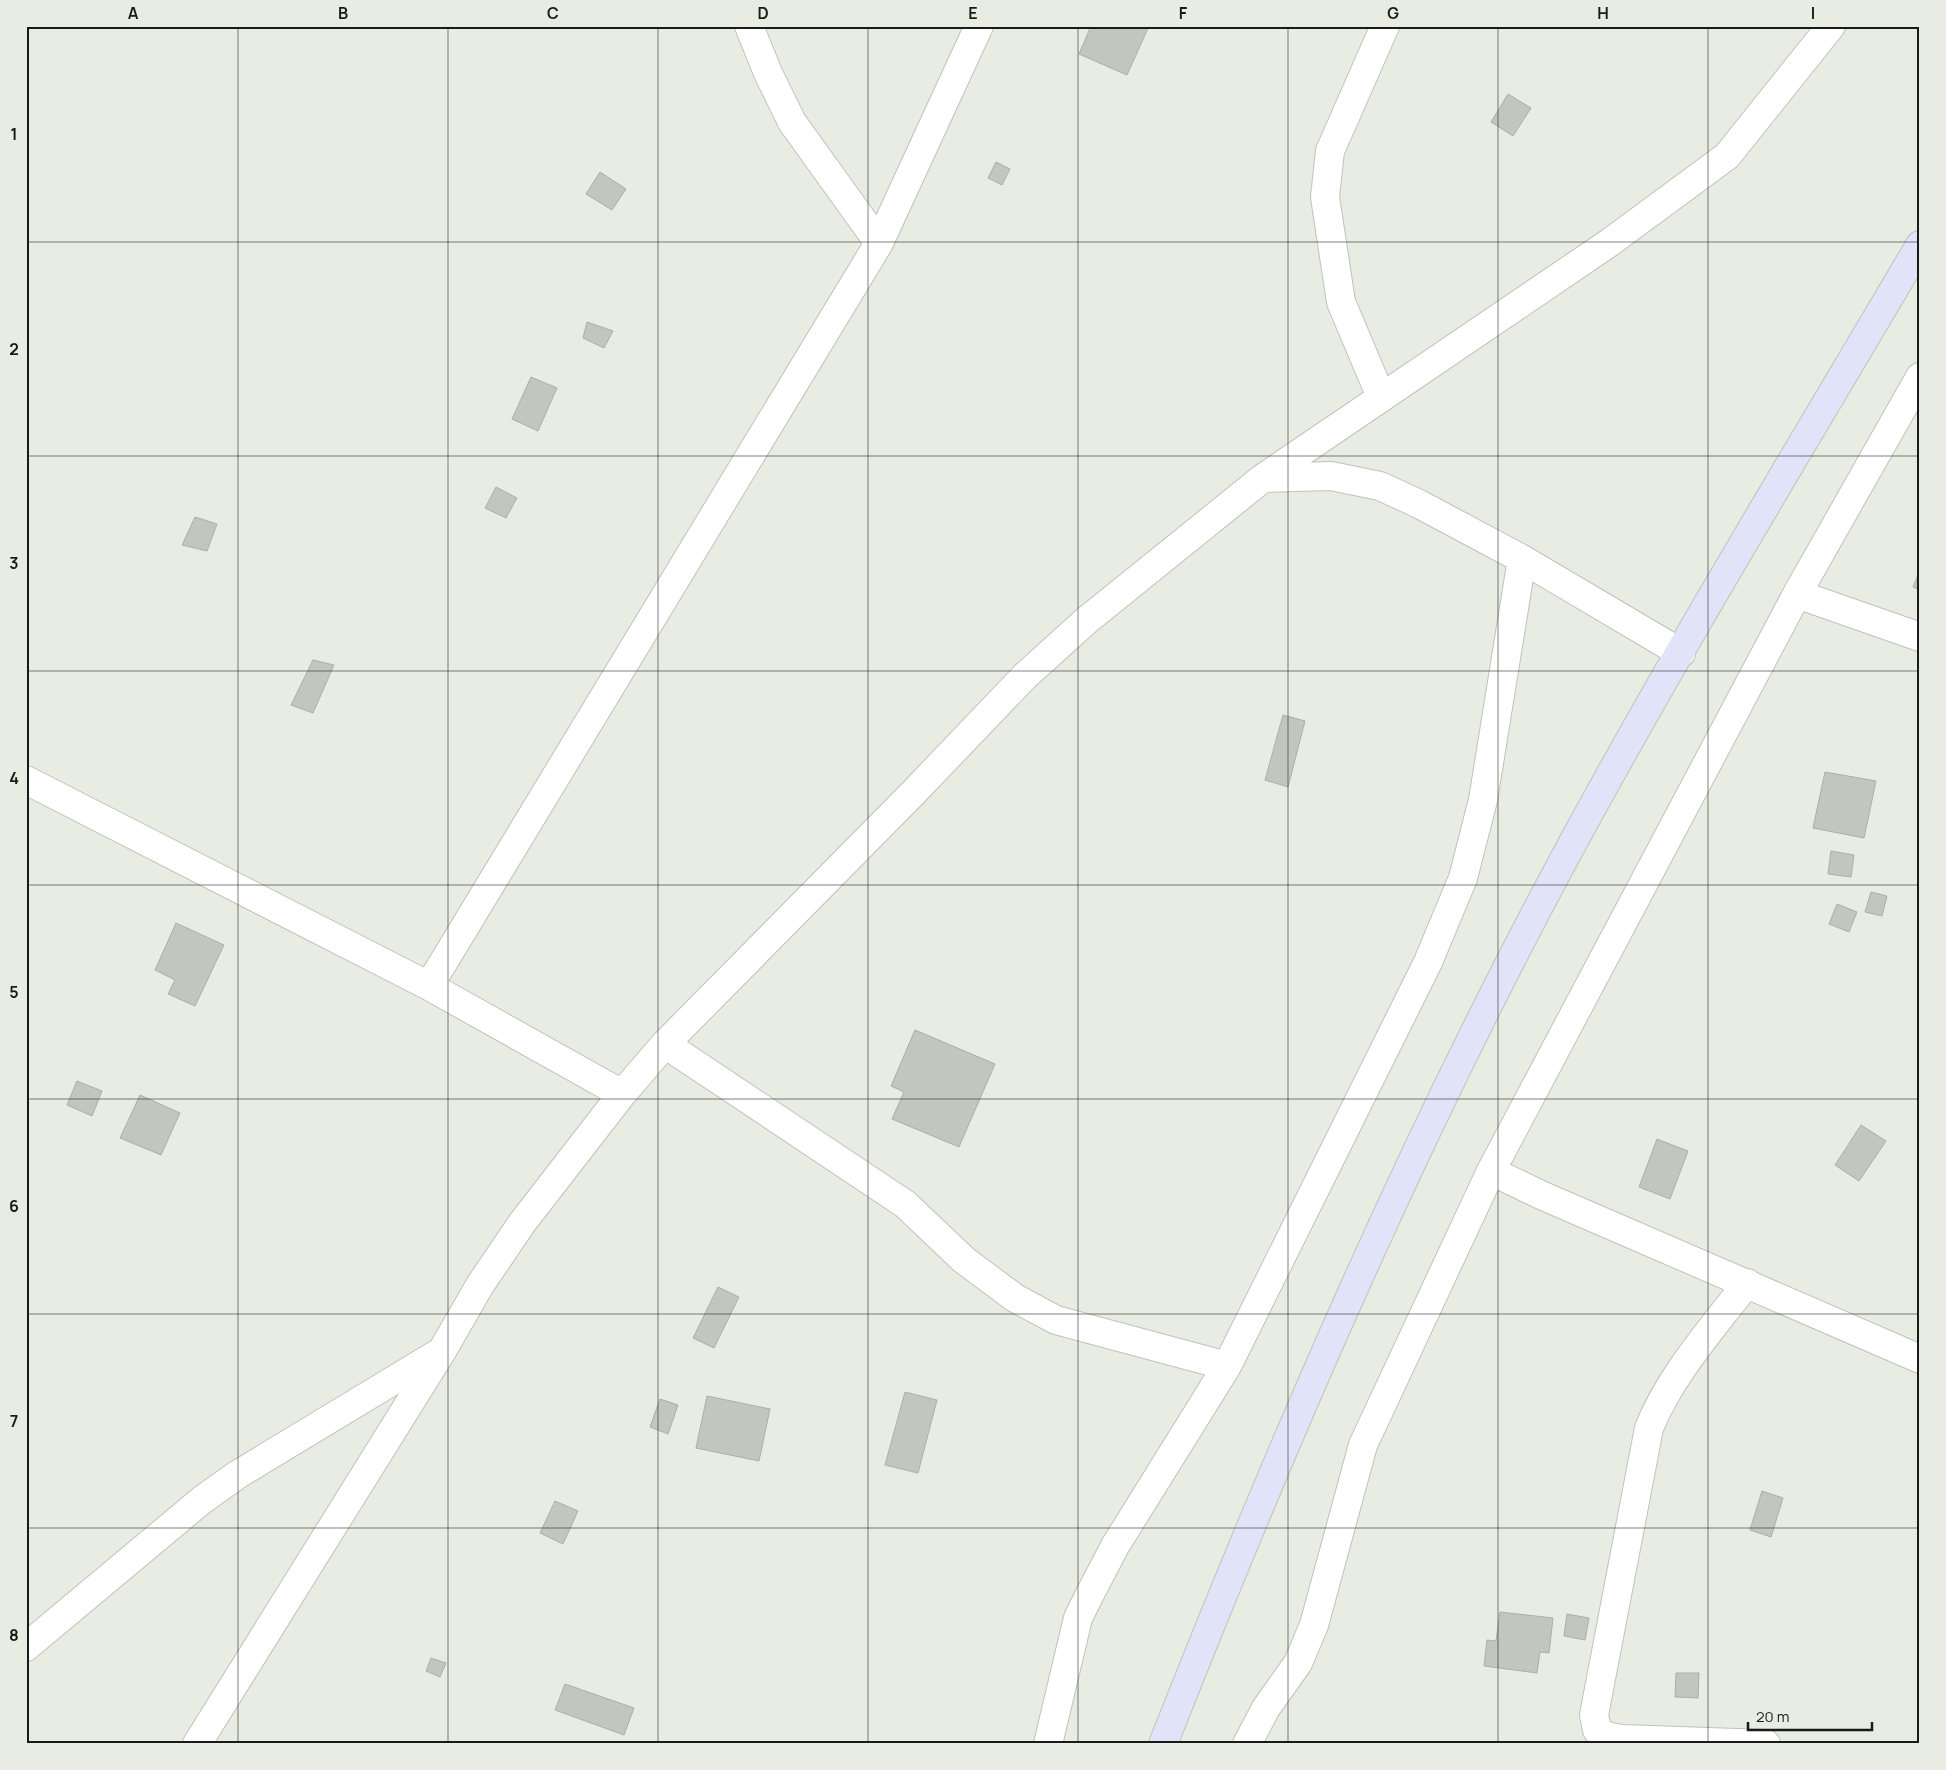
<svg xmlns="http://www.w3.org/2000/svg" width="1946" height="1770" viewBox="0 0 1946 1770" font-family="Manrope,sans-serif">
<rect width="100%" height="100%" fill="#e8ece3"/>
<path fill="#c3c6be" stroke="#acafa7" d="M1091,26H1149L1127,75L1079,54Z
M1508,94L1531,108L1513,136L1491,122Z
M996,162L1010,169L1002,185L988,178Z
M600,172L626,189L612,210L586,194Z
M587,322L613,331L604,348L583,338Z
M531,377L557,388L538,431L512,419Z
M496,487L517,498L506,518L485,508Z
M195,517L217,524L207,551L182,545Z
M1920,570V590L1913,587Z
M313,660L334,665L313,713L291,705Z
M1283,715L1305,721L1288,787L1265,780Z
M1825,772L1876,781L1864,838L1813,828Z
M1831,851L1854,855L1851,877L1828,874Z
M1871,892L1887,896L1882,916L1865,912Z
M1837,904L1857,912L1849,932L1829,924Z
M176,923L224,945L195,1006L168,994L175,980L155,970Z
M915,1030L995,1064L959,1147L892,1119L904,1092L891,1086Z
M77,1081L102,1091L92,1116L67,1105Z
M140,1095L180,1113L161,1155L120,1138Z
M1861,1125L1886,1141L1859,1181L1835,1165Z
M1657,1139L1688,1151L1670,1199L1639,1187Z
M718,1287L739,1297L714,1348L693,1338Z
M905,1392L937,1400L918,1473L885,1465Z
M707,1396L770,1409L759,1461L696,1448Z
M660,1399L678,1405L668,1434L650,1427Z
M1762,1491L1783,1498L1771,1537L1750,1530Z
M555,1501L578,1511L563,1544L540,1533Z
M1500,1612L1553,1618L1549,1653L1540,1652L1537,1673L1484,1666L1487,1640L1496,1641Z
M1567,1614L1589,1618L1585,1640L1564,1636Z
M431,1658L446,1663L440,1677L426,1671Z
M1676,1673H1699L1698,1698L1675,1697Z
M565,1684L634,1708L624,1735L555,1710Z"/>
<g fill="none" stroke-linecap="round" stroke-linejoin="round">
<defs>
<path id="street" d="M749,26L768,73L792,122L879,243
M1381,397L1341,302L1325,197L1330,151L1385,26
M1263,478L1609,243L1727,156L1831,26
M1797,594L1920,637
M26,780L429,986L622,1094
M429,986L879,243L979,26
M665,1044L905,1204L964,1260L1015,1298L1056,1320L1227,1366
M1491,1171L1541,1195L1920,1359
M1747,1283C1712,1329 1671,1374 1649,1428L1594,1715L1597,1730L1606,1736L1621,1739L1766,1744
M26,1647L202,1500L237,1475L437,1354
M197,1744L442,1351L480,1285L522,1223L622,1094L665,1044L914,792L1025,676L1087,620L1263,478L1331,476L1380,486L1419,504L1522,559L1681,653
M1048,1744L1078,1618L1090,1594L1115,1546L1227,1366L1428,962L1463,878L1483,800L1522,559
M1247,1744L1266,1708L1298,1663L1314,1625L1363,1445L1491,1171L1797,594L1920,377"/>
<path id="secondary" d="M1163,1744C1280,1448 1406,1155 1556,874C1670,661 1797,454 1920,245"/>
</defs>
<use href="#street" stroke="#bfc3ba" stroke-width="30"/>
<use href="#secondary" stroke="#bfc3ba" stroke-width="30"/>
<use href="#street" stroke="#fff" stroke-width="28"/>
<use href="#secondary" stroke="#e1e4f8" stroke-width="28"/>
</g>
<path fill="none" stroke="#1a1b18" stroke-width="1" stroke-opacity="0.55" d="M238,26V1744M448,26V1744M658,26V1744M868,26V1744M1078,26V1744M1288,26V1744M1498,26V1744M1708,26V1744M26,242H1920M26,456H1920M26,671H1920M26,885H1920M26,1099H1920M26,1314H1920M26,1528H1920"/>
<rect width="1946" height="1770" fill="none" stroke="#e8ece3" stroke-width="55"/>
<path d="M1748 1722v8h124v-8" fill="none" stroke="#1a1b18" stroke-width="2.5"/>
<text x="1756" y="1722" font-size="15" fill="#1a1b18" stroke="#e8ece3" stroke-width="4" paint-order="stroke">20 m</text>
<rect x="28" y="28" width="1890" height="1714" fill="none" stroke="#1a1b18" stroke-width="2"/>
<g font-size="16" text-anchor="middle" font-weight="bold" fill="#1a1b18">
<text x="133" y="19">A</text>
<text x="343" y="19">B</text>
<text x="553" y="19">C</text>
<text x="763" y="19">D</text>
<text x="973" y="19">E</text>
<text x="1183" y="19">F</text>
<text x="1393" y="19">G</text>
<text x="1603" y="19">H</text>
<text x="1813" y="19">I</text>
<text x="14" y="140">1</text>
<text x="14" y="355">2</text>
<text x="14" y="569">3</text>
<text x="14" y="784">4</text>
<text x="14" y="998">5</text>
<text x="14" y="1212">6</text>
<text x="14" y="1427">7</text>
<text x="14" y="1641">8</text>
</g>
</svg>
